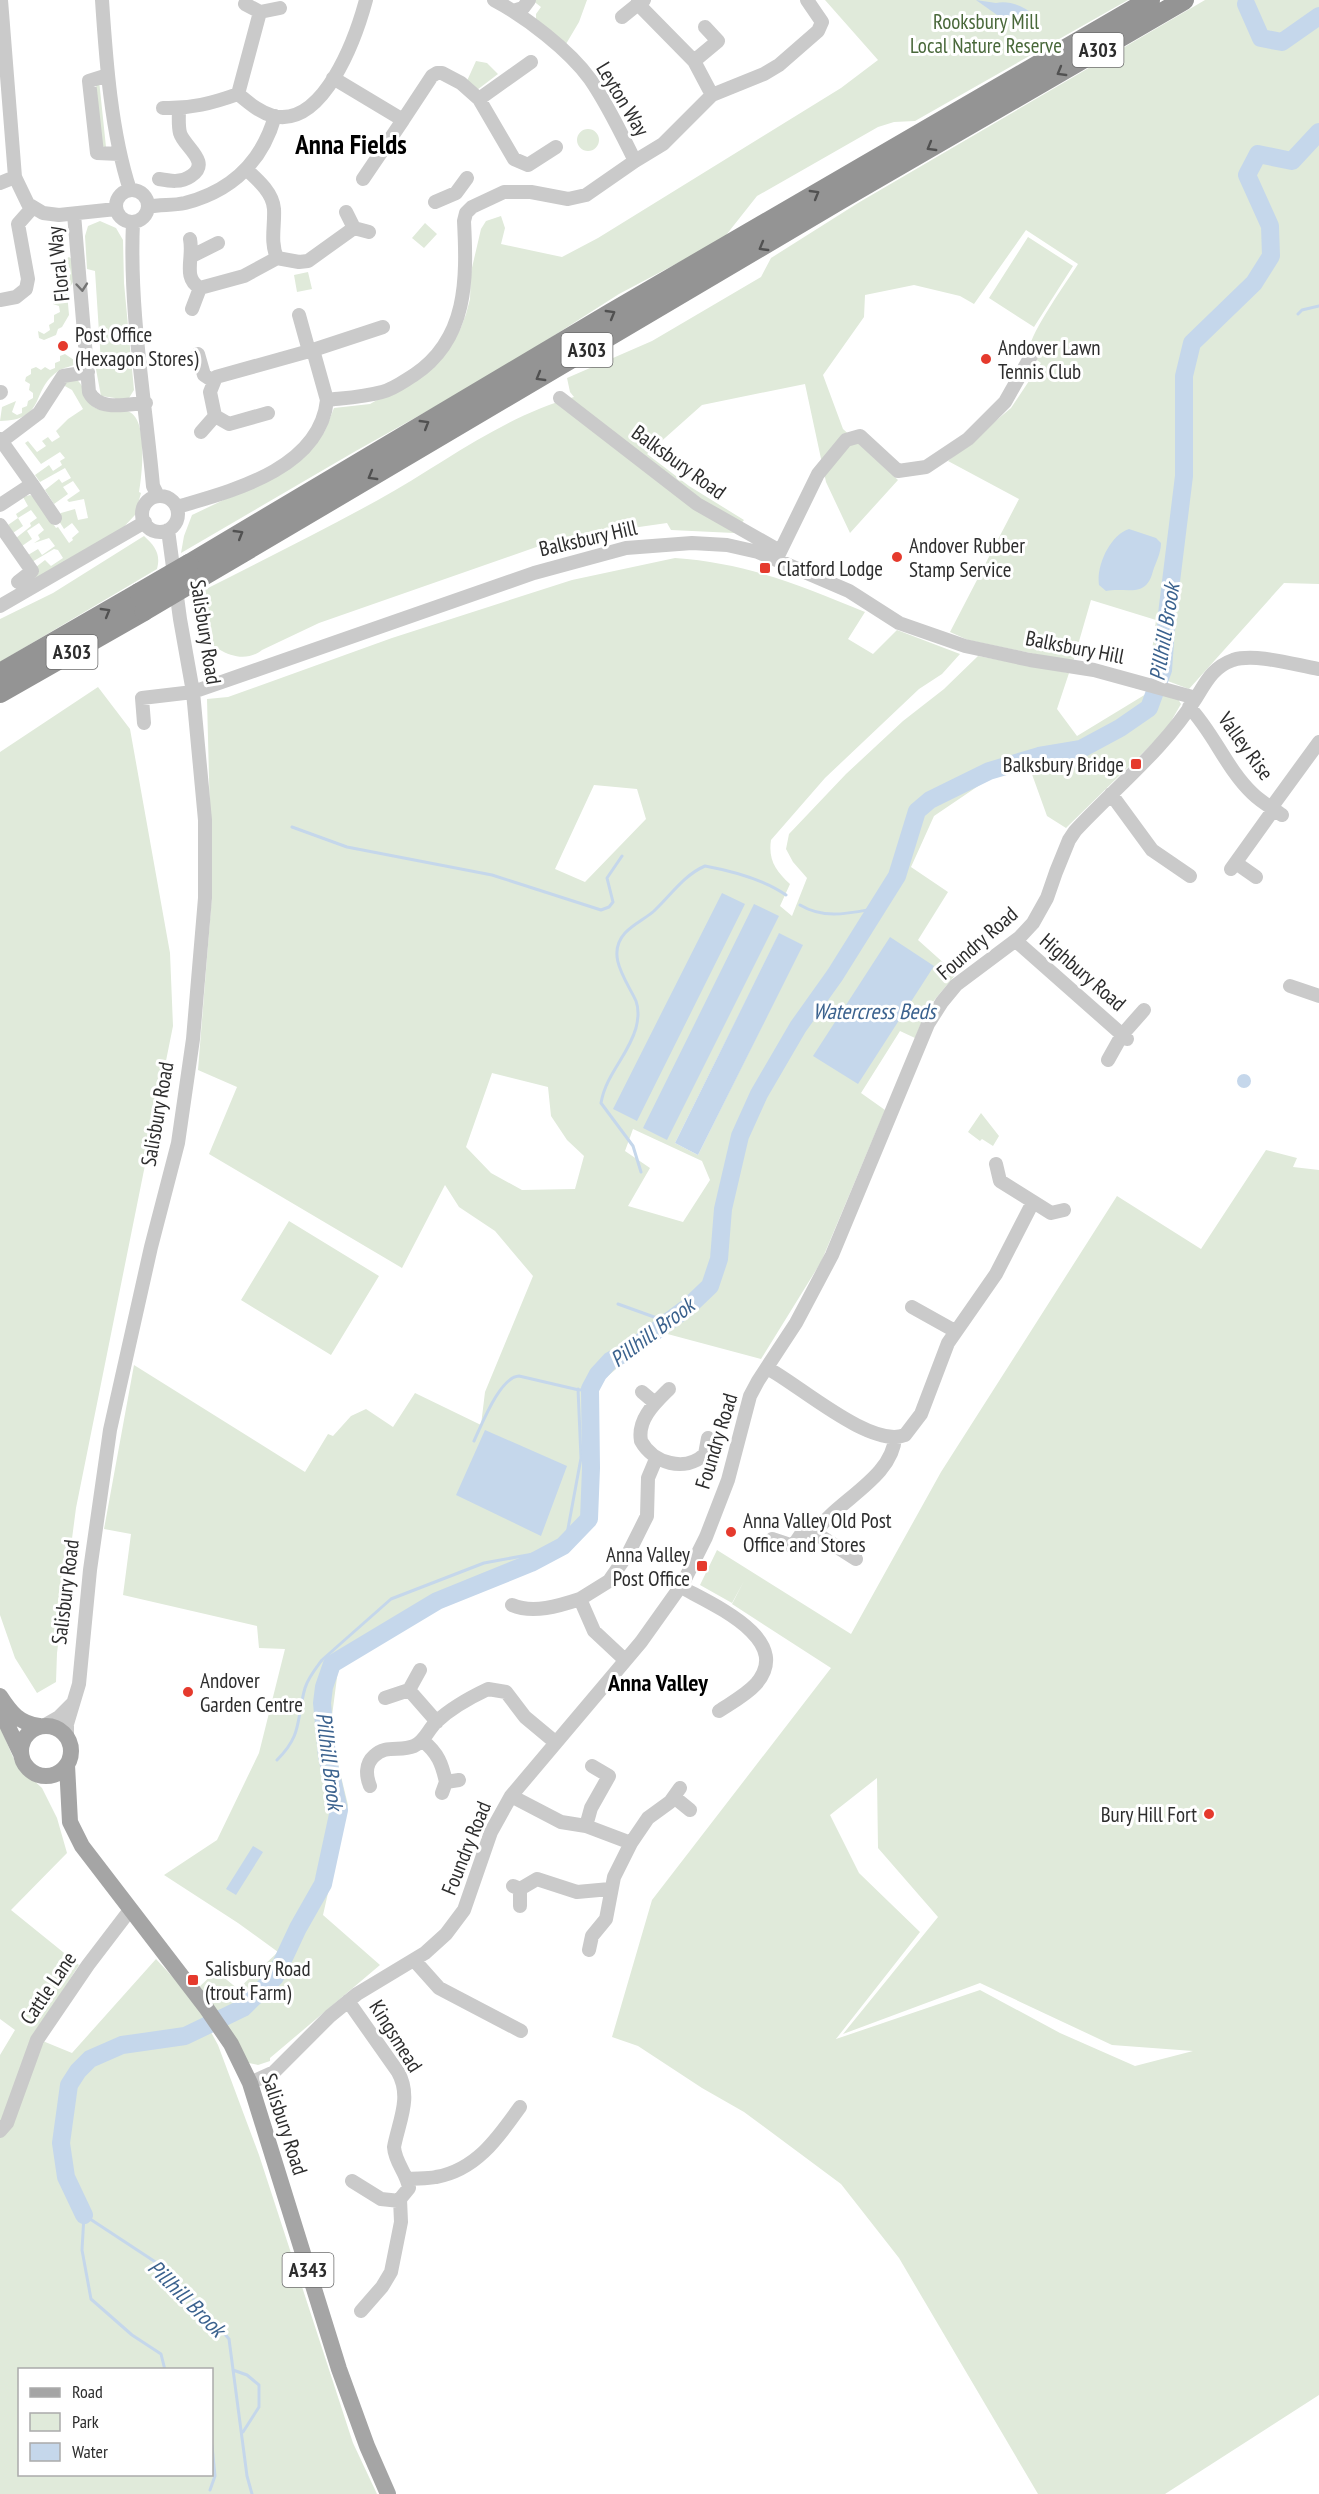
<svg xmlns="http://www.w3.org/2000/svg" width="1319" height="2494" viewBox="0 0 1319 2494" font-family="'PT Sans Narrow',sans-serif">
<rect width="100%" height="100%" fill="#fff"/>
<path fill="#e0eada" fill-rule="evenodd" d="M532,0H587L579,22L566,44L536,19V14L541,7Z
M825,0H1128L915,121L894,122L878,127L757,196L723,239L619,294L497,372L354,452L181,553L184,536L192,515L276,475L324,433L334,408L370,404L430,370L441,359L460,330L466,314L470,299L471,272L481,229L486,221L501,216L505,228L501,244L562,257L598,238L841,88L878,60Z
M1205,0H1319V584L1284,583L1189,689L1149,674L1156,620L1091,600L1073,662L968,640L950,632L1019,499L948,461L1011,408L1041,363C1036,359 1029,356 1029,350C1031,331 1067,282 1078,264L1026,230L974,304L960,296L914,285L865,295L864,317L823,375L843,429L898,480L850,533L826,482L805,384L702,405L647,454L689,486L744,520L734,533L671,530L667,523L562,538L319,623L262,650C242,666 214,651 201,632C196,623 195,610 193,600L196,594C257,563 318,533 378,500C443,464 501,417 574,397L570,392L567,378L652,341L761,277L771,258L858,203Z
M476,61L487,63L498,74L477,90L466,83Z
M99,80L106,147H105L102,146L96,85Z
M577 140a11 11 0 1 1 22 0a11 11 0 1 1-22 0Z
M100,221L116,228L123,240L124,283L134,390L129,398L116,401L115,398L101,396L95,364L101,363L95,271L87,269L85,236L88,226Z
M425,223L437,234L424,248L412,238Z
M1028,237L1073,266L1034,327L989,298Z
M69,257L73,260V282L67,292L69,315L62,327L58,329L56,335L44,340L39,338L38,331L44,334L50,330L49,325L54,322V315L60,312L59,306L53,304L54,297L59,293V287L65,283V278L71,274L70,268L64,265L58,269V264Z
M308,272L312,289L297,292L294,275Z
M65,354L74,360L80,358C74,369 66,365 57,372C30,391 47,420 0,421L2,407L16,401L12,412L17,415L22,413V408L27,406L28,401L33,398V393L29,390L30,384L25,381L26,377L31,374V369L36,367L41,370L45,367L50,370L55,368V363L60,361V356Z
M73,377C86,384 84,399 94,407C102,413 117,409 126,411C149,414 142,475 139,492L141,493L135,515L119,532L18,591L13,583L20,587L39,572L36,567L45,560L51,566L63,558L58,550L54,549L32,562L28,555L38,549L42,555L55,546L49,538L34,543L40,539L38,535L44,530L39,523L27,531L32,539L22,546L16,538L31,526L30,523L37,518L31,510L18,518L23,526L13,533L8,525L18,518L16,514L28,506L23,497L30,495L35,497L56,528L58,527L69,543L73,540L72,538L79,532L72,523L64,529L57,518L61,513L75,509L78,520L88,518L84,499L69,502L67,500L80,491L73,481L63,487L68,494L54,504L45,490L59,479L62,483L71,478L65,468L40,482L35,475L49,465L53,471L62,465L60,461L65,458L60,452L41,464L25,443L28,441L37,452L46,446L42,441L48,437L52,442L60,437L56,431L68,419L83,409L72,390L63,385L55,389Z
M144,536C155,546 161,554 157,569L0,662V619L53,593Z
M675,558C746,563 800,585 865,612L848,639L873,654L897,630L960,654L942,674L919,689L825,778L771,840C768,860 776,871 790,884L780,906L792,916L807,878L793,862L786,849L789,834L846,774L903,721L944,689L978,656L1069,673L1057,709L1077,736L1151,691L1178,699L1181,704L1166,730L1066,828L1047,816L1029,766L993,776L934,816L911,867L948,892L918,940L956,974L927,1009L915,1038L900,1031L861,1093L885,1110L821,1262L761,1359L660,1332L596,1386L591,1518L563,1546L443,1605L338,1670L330,1731L348,1805L323,1915L380,1965L270,2058V2061L258,2065L249,2063L197,1989L216,1971L238,1989L278,1952L238,1923L164,1875L217,1840L259,1753L285,1649L259,1648L257,1626L123,1595L131,1534L104,1529L134,1365L305,1472L328,1434L333,1436L351,1416L366,1409L393,1427L415,1393L481,1425L485,1392L533,1276L495,1231L459,1207L445,1185L402,1268L209,1154L237,1087L198,1070L212,895L207,699L228,697L392,638L572,580ZM594,785L637,789L646,819L585,882L555,869ZM779,934L802,945L698,1155L675,1143ZM492,1073L548,1087L551,1116L567,1140L584,1156L575,1189L522,1190L491,1173L466,1147ZM633,1129L702,1161L710,1180L683,1222L628,1206L650,1168L625,1151Z
M98,687L130,729L170,953L173,1026L76,1508L57,1653L56,1682L37,1693L15,1658L0,1615V752Z
M981,1113L999,1136L993,1146L982,1139L980,1141L968,1132Z
M1266,1150L1297,1158L1293,1167L1319,1170V2395L1165,2494H1038L899,2258L841,2184L744,2112L702,2088L638,2046L612,2037L652,1900L831,1668L732,1604L744,1581L732,1603L700,1585L717,1550L851,1634L941,1472L1117,1196L1201,1249ZM877,1778L878,1848L938,1917L843,2034L980,1983L1112,2045L1193,2051L1135,2066L1060,2033L980,1990L836,2039L920,1932L859,1873L830,1815Z
M289,1221L379,1276L331,1355L241,1300Z
M0,1727L16,1764L42,1788L57,1818L67,1853L11,1910L79,1965L33,2037L72,2053L156,1959L193,1999L218,2045L259,2155L353,2443L377,2494H0V2055L15,2030L0,2019ZM20,2370H212V2474H20Z"/>
<path fill="#c5d7eb" d="M976,0L996,3C1009,0 1024,6 1034,15L1030,23L1022,22L1011,25Z
M1129,529L1156,538L1161,543C1161,553 1156,562 1153,571C1146,599 1127,587 1106,591L1099,585C1096,566 1110,535 1129,529Z
M722,893L745,904L637,1121L613,1109Z
M754,904L779,916L667,1140L643,1128Z
M779,933L803,945L698,1155L675,1143Z
M890,937L934,966L858,1084L813,1056Z
M1237 1081a7 7 0 1 1 14 0a7 7 0 1 1-14 0Z
M485,1430L567,1466L541,1536L456,1495Z
M253,1846L263,1852L236,1895L226,1889Z"/>
<g fill="none" stroke-linecap="round" stroke-linejoin="round">
<path stroke="#c5d7eb" stroke-width="3" d="M1298,314L1302,310L1319,306
M292,827L347,847L492,875L601,910L609,907L613,902L607,878L622,856
M800,905C825,920 850,913 878,908
M641,1172L633,1146L601,1103C606,1074 628,1056 636,1028C638,1020 639,1009 636,1001C627,981 605,955 625,933C633,924 645,919 654,911C671,895 684,875 705,866C732,871 763,879 786,895
M618,1304L668,1322
M474,1441C482,1424 500,1377 519,1376L579,1390L590,1389
M277,1760C303,1734 296,1720 305,1688C308,1678 316,1668 322,1660L391,1599L484,1563L550,1551L561,1542L567,1534L581,1458L578,1389
M84,2215L160,2265L208,2314L229,2339L247,2476L252,2494
M84,2215L82,2250L91,2299L132,2335L161,2354L165,2370
M233,2370L247,2375L259,2385V2407L243,2432
M210,2490L215,2476L212,2446"/>
<path stroke="#c5d7eb" stroke-width="18" d="M1246,4L1261,38L1282,42L1319,16
M84,2215L66,2177L61,2143L69,2085L78,2071L90,2059L122,2045L185,2036L243,2008L275,1977L298,1928L323,1884L339,1810L327,1756L322,1703L324,1687L332,1664L437,1601L531,1563L563,1546L589,1519L591,1468L590,1389L598,1374L610,1361L630,1350L688,1307L710,1286L719,1259L723,1209L740,1136L759,1094L798,1027L835,975L897,876L917,811L930,800L989,771L1039,756L1081,749L1120,728L1149,708L1163,670L1167,614L1184,476V376L1192,343L1254,283L1271,256L1270,226L1247,175L1258,154L1292,161L1319,132"/>
<path stroke="#cacaca" stroke-width="14" d="M1,0L15,177L28,204L43,213L59,215L116,209
M102,0C106,60 111,132 130,190
M644,0L638,4L694,61L712,95
M513,11L523,8L529,0
M260,12L280,8
M622,17L638,4V0
M694,61L718,41L705,27
M108,75L89,81L97,153L120,154
M333,78L403,120L432,76L437,73H442L461,83L479,99L514,159L528,165L556,147
M238,94C249,103 259,112 273,116C324,128 356,37 366,0
M238,94L260,12L245,4
M479,99L531,62
M163,108C190,109 213,103 238,94
M635,161L663,144L712,95L764,74L779,65L818,31L822,22L807,0
M247,170C258,180 273,193 274,209C275,226 270,241 277,258L299,262L308,261L354,228
M159,179C170,181 181,183 191,176C212,162 184,147 180,133C178,125 179,116 179,109
M363,179L403,120
M0,183L15,177
M116 206a16 16 0 1 1 32 0a16 16 0 1 1-32 0Z
M435,202L456,193L467,178
M148,207C160,204 172,206 185,203C231,191 262,162 275,116
M346,212L354,228L369,232
M74,214L89,392C99,412 127,404 146,403
M133,222C129,311 145,398 153,486L158,496
M190,239C194,258 182,278 200,288L244,276L277,258
M192,256L218,243
M0,300L16,297L26,289L28,279L18,224L33,207
M192,309L200,288
M299,315L309,351
M198,354L204,375L213,381
M0,393L1,392
M560,398L697,504L780,551
M327,400L313,350L383,327
M215,416L229,424L268,413
M201,432L215,416L210,392L216,377L313,350
M0,439L32,484L0,505
M2,441L39,413L63,376L88,372
M32,484L55,518
M142 514a18 18 0 1 1 36 0a18 18 0 1 1-36 0Z
M177,507C232,491 320,469 327,400C345,398 364,397 382,392C394,389 404,381 414,375C468,339 467,279 464,221L466,213L472,207L504,192H531L568,199L586,195L635,161C621,133 608,105 590,79C569,50 526,17 494,0
M0,525L32,571L18,582
M776,560L818,474L846,440L860,436L898,471L926,467L968,439L1005,402L1031,356
M0,606L145,522
M1189,707C1214,733 1226,768 1252,793C1261,802 1272,808 1282,815
M144,723L142,698L193,692L534,573L626,548L692,543L727,545L758,552L849,591L899,623L965,646L1030,660L1094,670L1196,698
M1111,794L1152,850L1190,876
M1271,808L1319,742
M1236,863L1256,877
M1231,869L1274,809
M1016,941L1127,1039
M1290,986L1319,996
M1108,1060L1122,1035L1144,1010
M996,1164L1000,1181L1051,1213L1064,1210
M912,1307L955,1331
M767,1368C798,1384 871,1449 905,1435L921,1414L948,1343L996,1274L1033,1202
M669,1389C655,1403 637,1419 641,1441C653,1463 685,1473 705,1454L708,1438
M642,1392L655,1403
M815,1533C836,1501 893,1478 895,1437
M772,1539L793,1546L806,1527L856,1559
M681,1587C711,1604 795,1639 756,1684C746,1695 731,1703 719,1711
M512,1605C533,1614 559,1606 580,1599
M625,1660L594,1631L580,1599L609,1581L629,1552L647,1516L648,1478L656,1459
M409,1690L437,1722
M385,1698L409,1690L420,1670
M45,1725L59,1717L72,1704
M67,1736V1724L79,1684L90,1570L110,1430L151,1247L178,1143L193,1039L205,898V820L193,692L180,619L168,530
M423,1741C438,1753 442,1764 446,1782
M370,1786C366,1776 365,1764 374,1756C386,1744 400,1752 414,1746C425,1741 428,1730 436,1722C450,1709 471,1697 488,1689L506,1692L525,1717L555,1742
M442,1793L446,1782L459,1780
M511,1796L561,1822L586,1826L631,1843
M674,1797L690,1810
M586,1826L591,1808L609,1776L592,1766
M513,1886L520,1889V1906
M520,1889L537,1879L577,1892L610,1889
M589,1950L592,1936L606,1919L614,1877L631,1843L648,1818L670,1802L680,1788
M414,1960L439,1988L521,2031
M348,2001L398,2072C412,2097 399,2121 394,2147C395,2163 407,2173 409,2188L400,2199L401,2222L391,2272L382,2287L361,2311
M250,2083L274,2072L330,2016L357,1994L425,1953L446,1934L464,1910L491,1832L511,1796L641,1642L683,1583L706,1537L728,1480L750,1396L758,1381L796,1323L832,1255L928,1024L942,1002L956,985L1020,937L1033,923L1047,898L1056,872L1069,840L1075,831C1116,787 1164,749 1196,698C1206,682 1213,667 1233,660C1256,653 1295,665 1319,669
M0,2131L7,2123L37,2040L88,1965L130,1910
M407,2179C417,2178 427,2179 436,2177C476,2170 498,2138 520,2107
M352,2181L381,2199L400,2201"/>
<path stroke="#a5a5a5" stroke-width="16" d="M0,1696C11,1713 19,1723 39,1726
M0,1710L21,1754
M21 1751a25 25 0 1 1 50 0a25 25 0 1 1-50 0Z
M67,1765L70,1822L82,1846L207,2009L231,2044L250,2083L339,2369L367,2446L388,2494"/>
<path stroke="#949494" stroke-width="20" d="M189,564L611,313L1150,0
M193,582L838,201L1184,0
M0,673L139,593
M0,693L144,611"/>
<path stroke="#949494" stroke-width="20" d="M139,593L189,564
M144,611L193,582"/>
</g>
<defs><path id="oneway-chevron" d="M-2-3.5L2.5 0L-2 3.5" fill="none" stroke-width="1.6" stroke-linecap="round" stroke-linejoin="round" transform="scale(1.5)"/></defs>
<g stroke="#515151">
<use href="#oneway-chevron" transform="translate(1061 72) rotate(150)"/>
<use href="#oneway-chevron" transform="translate(931 147) rotate(150)"/>
<use href="#oneway-chevron" transform="translate(815 194) rotate(-30)"/>
<use href="#oneway-chevron" transform="translate(763 247) rotate(150)"/>
<use href="#oneway-chevron" transform="translate(611 314) rotate(-30)"/>
<use href="#oneway-chevron" transform="translate(540 377) rotate(150)"/>
<use href="#oneway-chevron" transform="translate(425 424) rotate(-31)"/>
<use href="#oneway-chevron" transform="translate(372 476) rotate(150)"/>
<use href="#oneway-chevron" transform="translate(239 534) rotate(-31)"/>
<use href="#oneway-chevron" transform="translate(106 612) rotate(-30)"/>
</g>
<use stroke="#747474" href="#oneway-chevron" transform="translate(82 287) rotate(85)"/>
<g fill="#e53a2d" stroke="#fff" stroke-width="2">
<circle cx="63" cy="346" r="6"/>
<circle cx="986" cy="359" r="6"/>
<circle cx="897" cy="557" r="6"/>
<rect x="759" y="562" width="12" height="12" rx="3"/>
<rect x="1130" y="758" width="12" height="12" rx="3"/>
<circle cx="731" cy="1532" r="6"/>
<rect x="696" y="1560" width="12" height="12" rx="3"/>
<circle cx="188" cy="1692" r="6"/>
<circle cx="1209" cy="1814" r="6"/>
<rect x="187" y="1974" width="12" height="12" rx="3"/>
</g>
<g text-anchor="middle" dominant-baseline="central" stroke-width="6" stroke-linejoin="round" paint-order="stroke">
<g fill="#fff" stroke="#6c6c6c" stroke-width="1.5">
<rect x="1072.5" y="33" width="51" height="34" rx="4.5"/>
<rect x="561.5" y="333" width="51" height="34" rx="4.5"/>
<rect x="46.5" y="635" width="51" height="34" rx="4.5"/>
<rect x="282.5" y="2253" width="51" height="34" rx="4.5"/>
</g>
<g font-size="20" font-weight="bold" fill="#2d2d2d">
<text x="1098" y="50">A303</text>
<text x="587" y="350">A303</text>
<text x="72" y="652">A303</text>
<text x="308" y="2270">A343</text>
</g>
<g font-size="21" fill="#49683a" stroke="#fff">
<text x="986" y="21">Rooksbury Mill<tspan x="986" dy="24">Local Nature Reserve</tspan></text>
</g>
<g font-size="21" fill="#2d2d2d" stroke="#fff">
<text transform="translate(623 99) rotate(59)">Leyton Way</text>
<text transform="translate(58 264) rotate(-96)">Floral Way</text>
<text transform="translate(679 462) rotate(36)">Balksbury Road</text>
<text transform="translate(588 538) rotate(-13)">Balksbury Hill</text>
<text transform="translate(206 632) rotate(81)">Salisbury Road</text>
<text transform="translate(1075 647) rotate(11)">Balksbury Hill</text>
<text transform="translate(1246 746) rotate(54)">Valley Rise</text>
<text transform="translate(977 943) rotate(-41)">Foundry Road</text>
<text transform="translate(1083 972) rotate(41)">Highbury Road</text>
<text transform="translate(157 1114) rotate(-80)">Salisbury Road</text>
<text transform="translate(716 1441) rotate(-73)">Foundry Road</text>
<text transform="translate(65 1592) rotate(-83)">Salisbury Road</text>
<text transform="translate(466 1848) rotate(-68)">Foundry Road</text>
<text transform="translate(48 1988) rotate(-56)">Cattle Lane</text>
<text transform="translate(396 2036) rotate(58)">Kingsmead</text>
<text transform="translate(285 2124) rotate(72)">Salisbury Road</text>
</g>
<g font-size="21" fill="#2d2d2d" stroke="#fff" text-anchor="start">
<text x="75" y="334">Post Office<tspan x="75" dy="24">(Hexagon Stores)</tspan></text>
<text x="998" y="347">Andover Lawn<tspan x="998" dy="24">Tennis Club</tspan></text>
<text x="909" y="545">Andover Rubber<tspan x="909" dy="24">Stamp Service</tspan></text>
<text x="777" y="568">Clatford Lodge</text>
<text x="1124" y="764" text-anchor="end">Balksbury Bridge</text>
<text x="743" y="1520">Anna Valley Old Post<tspan x="743" dy="24">Office and Stores</tspan></text>
<text x="690" y="1554" text-anchor="end">Anna Valley<tspan x="690" dy="24">Post Office</tspan></text>
<text x="200" y="1680">Andover<tspan x="200" dy="24">Garden Centre</tspan></text>
<text x="1197" y="1814" text-anchor="end">Bury Hill Fort</text>
<text x="205" y="1968">Salisbury Road<tspan x="205" dy="24">(trout Farm)</tspan></text>
</g>
<g font-size="22" font-style="italic" fill="#3b628e" stroke="#fff">
<text transform="translate(1164 632) rotate(-81)">Pillhill Brook</text>
<text x="874" y="1011">Watercress Beds</text>
<text transform="translate(652 1332) rotate(-37)">Pillhill Brook</text>
<text transform="translate(330 1761) rotate(83)">Pillhill Brook</text>
<text transform="translate(187 2298) rotate(45)">Pillhill Brook</text>
</g>
<g font-size="24" font-weight="bold" fill="#000" stroke="#fff">
<text x="658" y="1682">Anna Valley</text>
</g>
<g font-size="27" font-weight="bold" fill="#000" stroke="#fff">
<text x="351" y="144">Anna Fields</text>
</g>
</g>
<rect x="18" y="2368" width="195" height="108" fill="#ffffff" stroke="#ababab" stroke-width="1.5"/>
<rect x="30" y="2388" width="30" height="9" fill="#a5a5a5" stroke="#ababab" stroke-width="1.5"/>
<text x="72" y="2398" font-size="18" fill="#2d2d2d">Road</text>
<rect x="30" y="2413" width="30" height="18" fill="#e0eada" stroke="#ababab" stroke-width="1.5"/>
<text x="72" y="2428" font-size="18" fill="#2d2d2d">Park</text>
<rect x="30" y="2443" width="30" height="18" fill="#c5d7eb" stroke="#ababab" stroke-width="1.5"/>
<text x="72" y="2458" font-size="18" fill="#2d2d2d">Water</text>
</svg>
